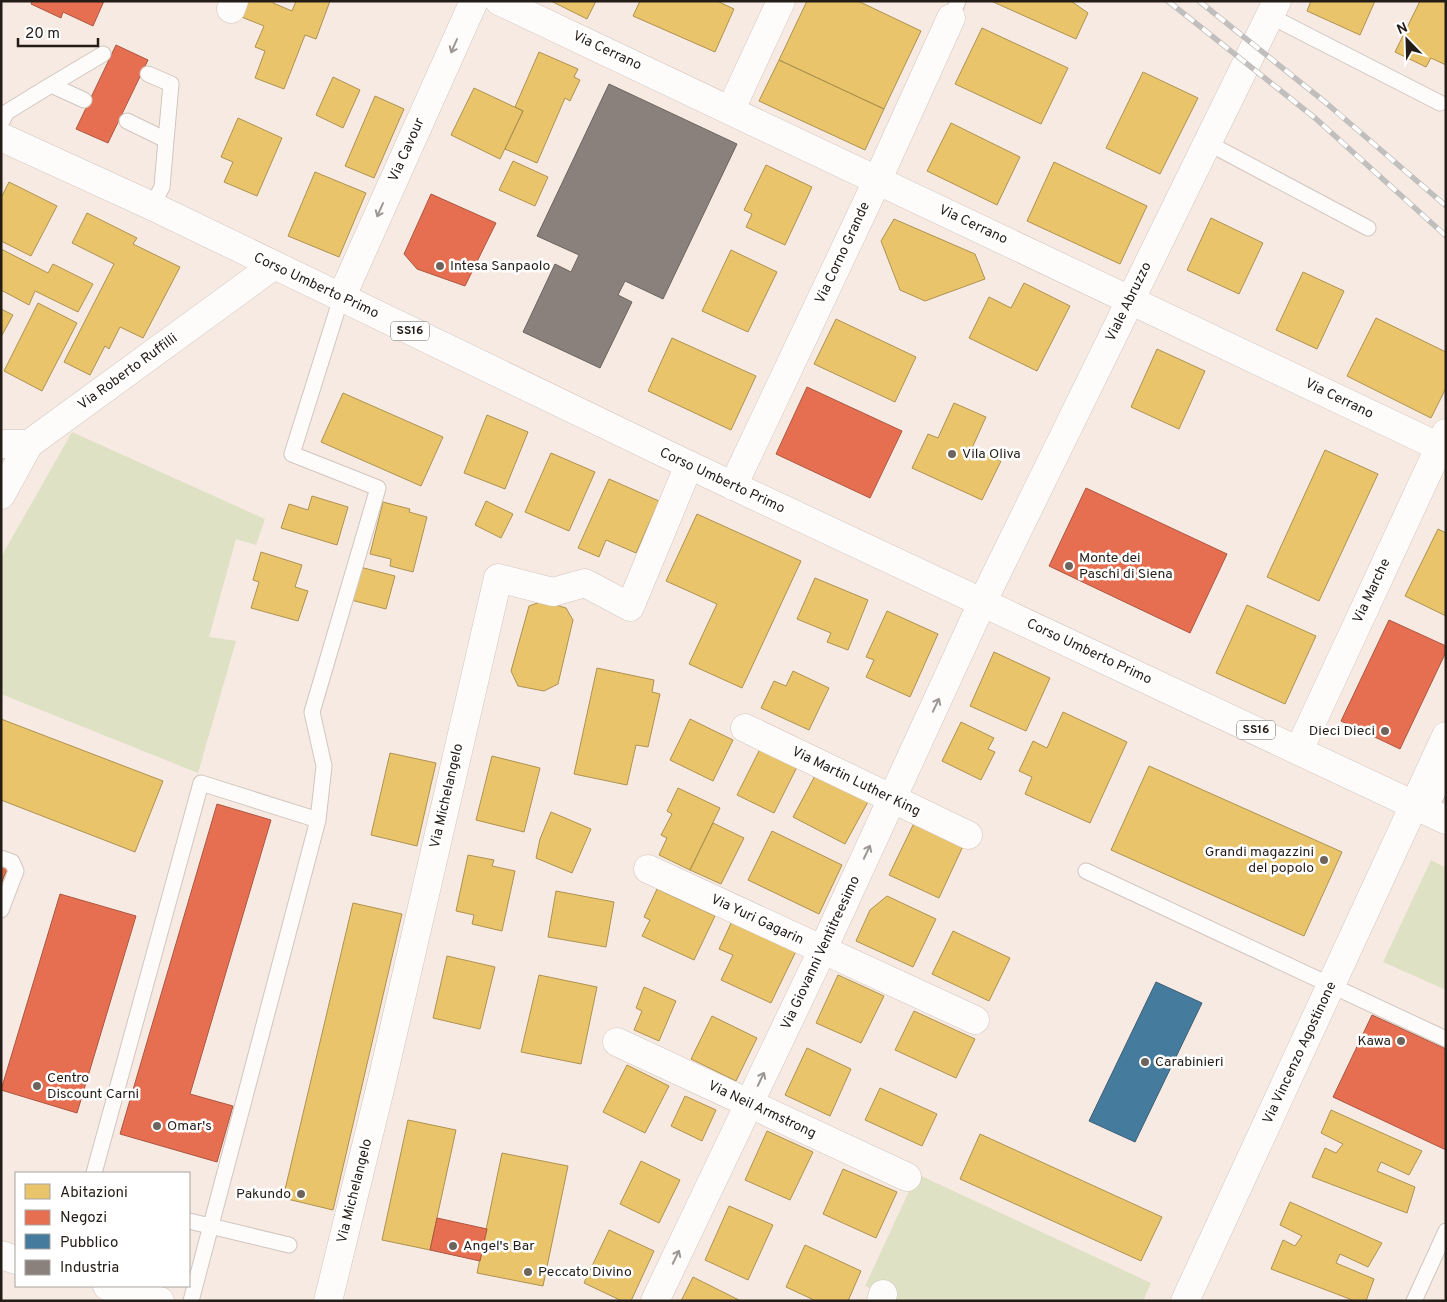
<svg xmlns="http://www.w3.org/2000/svg" width="1447" height="1302" viewBox="0 0 1447 1302" font-family="Overpass,sans-serif">
<rect width="100%" height="100%" fill="#f7eae2"/>
<path fill="#dfe1c4" d="M72,432L265,519L256,545L236,539L209,637L236,641L198,773L1,694V557Z
M1431,860L1446,868V990L1383,962Z
M917,1174L1151,1283L1143,1301H901L865,1286Z"/>
<path fill="#e9c46a" stroke="#ae9251" d="M245,1H274L273,3L292,11L296,1H330L316,39L305,35L284,89L255,78L265,51L255,47L264,26L239,16Z
M551,1H596L587,19Z
M640,1H717L734,9L715,52L633,16Z
M807,1H858L921,31L884,109L779,60Z
M991,1H1071L1088,13L1076,39Z
M1311,1H1375L1360,35L1307,11Z
M1420,1H1446V65L1431,58L1426,67L1395,52Z
M982,28L1068,68L1041,124L955,84Z
M539,52L578,69L574,77L580,80L570,101L565,98L537,163L505,149L523,111L515,107Z
M779,60L884,109L865,150L759,101Z
M1143,72L1198,98L1160,174L1106,148Z
M333,77L360,90L343,128L316,115Z
M474,88L523,111L500,159L451,135Z
M375,96L404,109L374,178L345,166Z
M238,118L282,138L257,196L224,182L233,162L221,157Z
M951,123L1020,157L997,205L927,171Z
M513,161L548,177L535,206L499,190Z
M1054,162L1147,206L1120,264L1027,221Z
M766,165L812,187L785,245L746,227L752,214L744,210Z
M315,172L366,193L339,257L288,236Z
M9,182L57,206L31,256L1,241V198Z
M87,213L137,238L133,244L180,267L143,338L120,327L109,349L105,346L90,375L64,362L114,264L72,243Z
M1211,218L1263,243L1239,294L1187,270Z
M894,219L975,254L985,279L925,301L900,290L881,241Z
M1,249L48,273L53,264L93,284L78,312L35,291L29,305L1,290Z
M731,250L777,272L748,332L702,311Z
M1303,272L1344,291L1317,349L1276,330Z
M1024,283L1070,306L1037,371L969,338L989,297L1011,308Z
M38,303L77,323L42,391L4,371Z
M1,309L13,315L1,337Z
M1376,318L1446,352V388L1431,418L1347,376Z
M836,319L916,357L895,402L814,364Z
M672,338L756,376L731,430L648,391Z
M1157,349L1205,371L1179,429L1131,407Z
M343,393L443,437L421,486L321,442Z
M954,403L986,417L972,448L1001,461L982,500L912,468L928,434L938,438Z
M487,415L528,432L505,489L464,473Z
M1325,450L1378,474L1319,601L1267,577Z
M551,453L595,472L569,531L525,512Z
M609,479L659,501L636,553L606,540L599,557L578,548Z
M312,496L348,507L337,545L281,528L289,504L308,510Z
M486,501L513,514L501,538L475,525Z
M383,502L410,509L409,512L427,517L413,572L390,566L391,559L370,554Z
M697,514L801,561L742,688L689,664L717,604L666,581Z
M1438,529L1446,533V616L1405,596Z
M261,552L302,565L295,587L308,591L298,621L251,608L259,582L253,580Z
M360,567L395,576L386,609L351,600Z
M815,578L868,600L848,650L827,642L831,633L797,619Z
M543,601L566,608L573,620L558,684L544,691L518,686L511,671L529,606Z
M1247,605L1316,636L1285,704L1216,673Z
M887,611L938,634L910,697L866,677L874,660L866,657Z
M994,652L1050,678L1026,731L970,706Z
M597,668L654,680L652,692L660,694L648,747L636,745L627,785L574,774Z
M793,671L829,688L809,730L761,708L774,681L786,686Z
M1063,712L1127,742L1090,823L1025,794L1032,777L1019,771L1033,741L1047,748Z
M1,719L163,781L135,852L1,800Z
M690,719L733,740L713,781L670,760Z
M961,722L994,738L988,749L995,752L981,780L942,761Z
M760,749L797,767L774,813L737,795Z
M390,753L436,763L417,846L371,835Z
M492,756L540,768L524,832L476,820Z
M1149,766L1342,852L1304,936L1111,850Z
M817,772L869,800L845,844L793,817Z
M678,788L720,808L690,870L659,855L667,838L661,835L672,814L667,811Z
M551,812L591,829L572,873L536,858L540,839Z
M915,821L964,844L939,898L889,875Z
M713,823L744,838L721,884L690,870Z
M772,831L842,865L819,914L748,880Z
M468,855L494,860L492,866L515,871L502,931L472,924L474,915L456,911Z
M657,889L715,916L694,960L642,936L650,920L644,917Z
M556,891L614,902L606,947L548,937Z
M887,896L936,919L913,967L856,941L870,910Z
M353,903L402,914L333,1210L283,1198Z
M733,919L797,949L771,1003L721,980L733,955L719,949Z
M953,931L1010,958L989,1001L932,974Z
M447,956L495,967L480,1029L433,1018Z
M539,975L597,987L581,1064L521,1052Z
M838,975L884,996L861,1043L816,1023Z
M644,987L676,1001L659,1041L634,1030L642,1011L636,1008Z
M914,1011L975,1039L956,1078L895,1050Z
M712,1016L757,1038L736,1081L691,1059Z
M807,1048L851,1069L830,1116L785,1095Z
M627,1065L669,1086L645,1133L603,1112Z
M880,1088L937,1114L922,1146L865,1120Z
M685,1096L716,1110L702,1141L671,1126Z
M1331,1110L1422,1151L1409,1175L1381,1162L1377,1171L1415,1187L1407,1213L1312,1177L1325,1148L1336,1153L1343,1144L1321,1133Z
M408,1120L456,1130L430,1250L382,1240Z
M767,1131L813,1152L790,1200L745,1180Z
M980,1134L1162,1217L1141,1261L960,1179Z
M502,1153L568,1166L543,1286L477,1273Z
M641,1161L680,1180L659,1223L620,1204Z
M843,1169L897,1192L876,1238L823,1214Z
M1290,1202L1382,1243L1368,1267L1340,1254L1336,1263L1374,1279L1366,1301H1355L1271,1269L1283,1240L1295,1246L1302,1236L1280,1225Z
M729,1206L773,1225L748,1280L705,1260Z
M609,1230L654,1251L631,1301H622L584,1283Z
M805,1245L861,1271L848,1301H816L786,1287Z
M693,1277L741,1301H681Z"/>
<path fill="#e76f51" stroke="#ac5640" d="M32,1H104L93,26L63,12L61,18L31,4Z
M116,45L148,60L108,143L76,129Z
M431,194L496,223L465,286L417,269L404,254Z
M807,387L902,431L870,498L776,454Z
M1086,488L1227,554L1190,633L1049,566Z
M1389,620L1446,646V652L1400,749L1341,721Z
M217,804L271,820L190,1094L233,1106L217,1162L120,1134Z
M1,864L8,867L1,884Z
M60,894L136,916L77,1113L1,1090Z
M1372,1015L1446,1049V1150L1333,1097Z
M437,1218L487,1229L480,1261L430,1250Z"/>
<path fill="#457b9d" stroke="#3b5e75" d="M1156,982L1202,1003L1135,1142L1089,1121Z"/>
<path fill="#8a817c" stroke="#6b635e" d="M609,84L737,144L663,299L625,281L618,295L632,302L600,368L523,332L555,264L571,272L579,255L537,236Z"/>
<g fill="none" stroke-linecap="round" stroke-linejoin="round">
<defs>
<path id="service" d="M1270,16L1440,103
M951,18L958,1
M148,74L171,84L166,140
M51,85L103,54
M127,121L166,140L162,187L152,206
M1,123L7,112L51,85L84,100
M1208,143L1368,228
M1429,812L1446,775
M1,858L12,862L16,871L1,910
M1086,871L1446,1039
M94,1173L201,783L318,820
M189,1221L289,1245
M191,1301L318,820L324,766L312,712L378,488L292,454L341,298
M1414,1301L1446,1231"/>
<path id="minor" d="M499,1L1446,450
M231,9L234,1
M731,109L781,1
M341,298L474,1
M1,444H29
M733,486L878,179L951,18
M745,728L968,835
M1299,750L1446,433
M648,869L975,1020
M617,1042L907,1177
M328,1301L381,1085L498,578L553,592L585,583L630,607L689,465
M655,1301L822,951L982,603L1277,1
M881,1301L883,1294
M1185,1301L1446,736"/>
<path id="tertiary" d="M1,495L29,444L273,266
M1,1255L16,1260
M107,1286L160,1301"/>
<path id="primary" d="M1,137L152,206L689,465L1446,820"/>
</defs>
<use href="#service" stroke="#d0c6bf" stroke-width="17"/>
<use href="#minor" stroke="#d0c6bf" stroke-width="29"/>
<use href="#tertiary" stroke="#d0c6bf" stroke-width="29"/>
<use href="#primary" stroke="#d0c6bf" stroke-width="29"/>
<use href="#service" stroke="#fefcfb" stroke-width="15"/>
<use href="#minor" stroke="#fefcfb" stroke-width="28"/>
<use href="#tertiary" stroke="#fefcfb" stroke-width="28"/>
<use href="#primary" stroke="#fefcfb" stroke-width="28"/>
<defs>
<path id="rail" d="M1168,1L1315,118L1446,236
M1199,1L1325,102L1446,206"/>
</defs>
<use href="#rail" stroke="#c1bfbd" stroke-width="5.5"/>
<use href="#rail" stroke="#fff" stroke-width="4" stroke-dasharray="11" stroke-linecap="butt"/>
</g>
<defs><path id="oneway-shaft" d="M-6 0H5M1.5-3L5.5 0L1.5 3" fill="none" stroke-width="1.6" stroke-linecap="round" stroke-linejoin="round" transform="scale(1.25)"/></defs>
<g stroke="#9c9794">
<use href="#oneway-shaft" transform="translate(454 46) rotate(114)"/>
<use href="#oneway-shaft" transform="translate(380 210) rotate(114)"/>
<use href="#oneway-shaft" transform="translate(936 705) rotate(-65)"/>
<use href="#oneway-shaft" transform="translate(867 852) rotate(-65)"/>
<use href="#oneway-shaft" transform="translate(761 1079) rotate(-65)"/>
<use href="#oneway-shaft" transform="translate(676 1257) rotate(-64)"/>
</g>
<g fill="#6e645e" stroke="#fff" stroke-width="2">
<circle cx="440" cy="266" r="5"/>
<circle cx="952" cy="454" r="5"/>
<circle cx="1069" cy="566" r="5"/>
<circle cx="1385" cy="731" r="5"/>
<circle cx="1324" cy="860" r="5"/>
<circle cx="1401" cy="1041" r="5"/>
<circle cx="1145" cy="1062" r="5"/>
<circle cx="37" cy="1086" r="5"/>
<circle cx="157" cy="1126" r="5"/>
<circle cx="301" cy="1194" r="5"/>
<circle cx="453" cy="1246" r="5"/>
<circle cx="528" cy="1272" r="5"/>
</g>
<g text-anchor="middle" dominant-baseline="central" stroke-width="5" stroke-linejoin="round" paint-order="stroke">
<g fill="#fff" stroke="#66605d" stroke-width="1">
<rect x="391" y="321.5" width="38" height="19" rx="4"/>
<rect x="1237" y="720.5" width="38" height="19" rx="4"/>
</g>
<g font-size="12" font-weight="bold" fill="#241c17">
<text x="410" y="331">SS16</text>
<text x="1256" y="730">SS16</text>
</g>
<g font-size="14" fill="#241c17" stroke="#fff">
<text transform="translate(607 51) rotate(25)">Via Cerrano</text>
<text transform="translate(407 150) rotate(-66)">Via Cavour</text>
<text transform="translate(973 225) rotate(25)">Via Cerrano</text>
<text transform="translate(843 253) rotate(-65)">Via Corno Grande</text>
<text transform="translate(316 286) rotate(25)">Corso Umberto Primo</text>
<text transform="translate(1129 302) rotate(-64)">Viale Abruzzo</text>
<text transform="translate(128 372) rotate(-36)">Via Roberto Ruffilli</text>
<text transform="translate(1339 399) rotate(26)">Via Cerrano</text>
<text transform="translate(722 481) rotate(25)">Corso Umberto Primo</text>
<text transform="translate(1372 591) rotate(-65)">Via Marche</text>
<text transform="translate(1089 652) rotate(25)">Corso Umberto Primo</text>
<text transform="translate(856 782) rotate(26)">Via Martin Luther King</text>
<text transform="translate(447 796) rotate(-77)">Via Michelangelo</text>
<text transform="translate(757 920) rotate(25)">Via Yuri Gagarin</text>
<text transform="translate(821 953) rotate(-65)">Via Giovanni Ventitreesimo</text>
<text transform="translate(1300 1053) rotate(-65)">Via Vincenzo Agostinone</text>
<text transform="translate(762 1110) rotate(25)">Via Neil Armstrong</text>
<text transform="translate(355 1191) rotate(-76)">Via Michelangelo</text>
</g>
<g font-size="14" fill="#241c17" stroke="#fff" text-anchor="start">
<text x="450" y="266">Intesa Sanpaolo</text>
<text x="962" y="454">Vila Oliva</text>
<text x="1079" y="558">Monte dei<tspan x="1079" dy="16">Paschi di Siena</tspan></text>
<text x="1375" y="731" text-anchor="end">Dieci Dieci</text>
<text x="1314" y="852" text-anchor="end">Grandi magazzini<tspan x="1314" dy="16">del popolo</tspan></text>
<text x="1391" y="1041" text-anchor="end">Kawa</text>
<text x="1155" y="1062">Carabinieri</text>
<text x="47" y="1078">Centro<tspan x="47" dy="16">Discount Carni</tspan></text>
<text x="167" y="1126">Omar's</text>
<text x="291" y="1194" text-anchor="end">Pakundo</text>
<text x="463" y="1246">Angel's Bar</text>
<text x="538" y="1272">Peccato Divino</text>
</g>
</g>
<rect width="1447" height="1302" fill="none" stroke="#241c17" stroke-width="5"/>
<rect x="15" y="1172" width="175" height="115" fill="#ffffff" stroke="#a7a4a2"/>
<rect x="25" y="1184" width="25" height="15" fill="#e9c46a" stroke="#a7a4a2"/>
<text x="60" y="1197" font-size="15" fill="#241c17">Abitazioni</text>
<rect x="25" y="1210" width="25" height="15" fill="#e76f51" stroke="#a7a4a2"/>
<text x="60" y="1222" font-size="15" fill="#241c17">Negozi</text>
<rect x="25" y="1234" width="25" height="15" fill="#457b9d" stroke="#a7a4a2"/>
<text x="60" y="1247" font-size="15" fill="#241c17">Pubblico</text>
<rect x="25" y="1260" width="25" height="15" fill="#8a817c" stroke="#a7a4a2"/>
<text x="60" y="1272" font-size="15" fill="#241c17">Industria</text>
<g transform="translate(1407 40) rotate(337)" stroke="#ffffff" stroke-width="4" paint-order="stroke">
<path d="M0-4L9 19L0 12L-9 19Z" fill="#241c17"/>
<text y="-8" font-size="14" font-weight="bold" text-anchor="middle" fill="#241c17">N</text>
</g>
<path d="M18 38v8h80v-8" fill="none" stroke="#241c17" stroke-width="2.5"/>
<text x="25" y="38" font-size="15" fill="#241c17" stroke="#ffffff" stroke-width="4" paint-order="stroke">20 m</text>
</svg>
